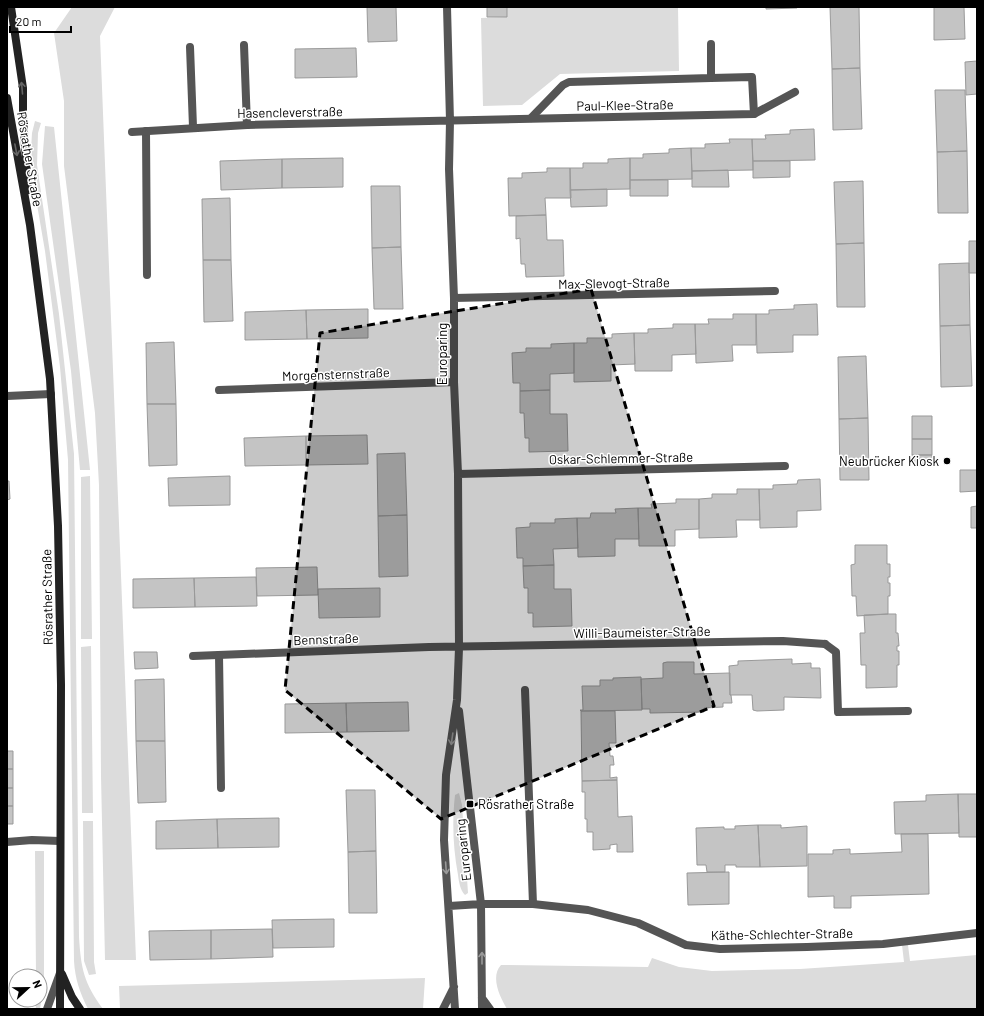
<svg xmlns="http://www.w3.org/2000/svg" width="984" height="1016" viewBox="0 0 984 1016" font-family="Barlow,sans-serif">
<rect width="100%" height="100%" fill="#fff"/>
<path fill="#dcdcdc" d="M72,7H115L100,36L136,960H105L101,776L99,485L95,413L64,166V101L54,33Z
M507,7H678L679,71L560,74L522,105L483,106L481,18L507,17Z
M35,121L41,123L38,133L37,165L59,314L74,454L79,937C81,969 84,983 103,1009H88C80,993 75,979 74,961L68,460L60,367L45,251L34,187L31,150L32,133Z
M45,126L54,127L90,470H80L71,371L42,164Z
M90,476L92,639H81V477Z
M91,646L93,813H82L81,647Z
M459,793L462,805L468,893L465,895C460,890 459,882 458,875C453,848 452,822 455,795Z
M83,821H93L94,962L96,974L89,975L84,961Z
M35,851H44V984L40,1009H36L35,1000H40V976H36Z
M902,945H908L910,961L977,955V1009H507C500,997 490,977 501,965L648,967L652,958L679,967L712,971L800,969L904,962Z
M425,978L423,1009H120L119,986Z"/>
<path fill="#c4c4c4" stroke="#999" d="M367,7H396L397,41L368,42Z
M487,7H507V17H487Z
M766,7H797V8L766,9Z
M830,7H859L860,68L832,69Z
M934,7H964L965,39L934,40Z
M356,48L357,77L295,78V49Z
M977,61V94L966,95L965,62Z
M860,68L862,129L833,130L832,69Z
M935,90H965L967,151L937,152Z
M814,129L815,160L753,161L752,139H766L765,135L790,134V130Z
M729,139H752L753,170L692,171L691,148H705V144L730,143Z
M691,148L692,179L630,180V158H643V154L669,153V149Z
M967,151L968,213H938L937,152Z
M343,158V187L282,188V159Z
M630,158V189L570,190V168H583V163H608V159Z
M282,159V188L221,190L220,161Z
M753,161H790V177L753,178Z
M547,168H570L571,198H545L546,215L509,216L508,178H522V173L547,172Z
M728,170L729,187H692V171Z
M630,180H668V196H630Z
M863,181L864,243L836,244L834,182Z
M371,186H400L401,247L372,248Z
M607,189V206L571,207L570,190Z
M230,198L231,260H203L202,199Z
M546,215L547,240H563L564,276L526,277L525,264H521L520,238L516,239V216Z
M969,241H977V273H969Z
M864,243L865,307H837L836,244Z
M401,247L403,309H374L372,248Z
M203,260H231L233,321L204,322Z
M969,263L970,325L940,326L939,264Z
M817,304L818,335H793V352L757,353L756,314H769V310L794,309V305Z
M368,309V338L307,339L306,310Z
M306,310L307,339L245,340V312Z
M733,314H756V345H732L733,361L696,363L695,324H709L708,319H733Z
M673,324H695L696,354L672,355V371H635L634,333H648V329L673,328Z
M970,325L972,386L941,387L940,326Z
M634,333L635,364L611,365V381L574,382V343H587V338H612V334Z
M174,342L176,404H147L146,343Z
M574,343V373L550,374V390L520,391V383H513L512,353L526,352V348H551V344Z
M866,356L868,418L839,419L838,357Z
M550,390V414H567L568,451L529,452V438H525L524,413H520V391Z
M147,404H176L177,465L149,466Z
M912,416H932V439H912Z
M868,418L869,480H840L839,419Z
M367,435L368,464L306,465V436Z
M306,436V465L245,466L244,438Z
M912,439H932V455H912Z
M405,453L407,515L378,516L377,454Z
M912,455H932L933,465H913Z
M960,470H977V491L960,492Z
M230,476V505L169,506L168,478Z
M820,479L821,510L797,511V527L760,528L759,489H773V485L797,484L798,480Z
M7,481H9L10,499L7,500Z
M737,489H759L760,520H736L737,537L699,538V499L712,498V494H737Z
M676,499H699V529L675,530V546H639L638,508H652L651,504L676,503Z
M977,506V528H971V507Z
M638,508L639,539H615V556L578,557L577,518H590L591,513H616L615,509Z
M407,515L408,576L379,577L378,516Z
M577,518L578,548L553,549L554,565L523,566V558H517L516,528L530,527V523H555V519Z
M855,545H887V564H890V577H888V583H890V596H888V614L857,616L856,596H852L851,565L855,564Z
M554,565V589H571L572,626L533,627V613H528V588H524L523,566Z
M317,567L318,595L257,596L256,568Z
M256,577L257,606L195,607L194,578Z
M194,578L195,607L133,608V579Z
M380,588V617L319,618L318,589Z
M888,614H896V633H898L899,646H897V651H899V665H897V687L866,688V665H861L860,633H865L864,615Z
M134,652H157L158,668L135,669Z
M792,659V664L811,663V668H820L821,698L784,697V710L757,711L753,710L752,695H730L729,666L738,665V661Z
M667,662H694V674L730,673V695H731L732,703H723V707L704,708V712L650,713V709H642L641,679L663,678V663Z
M641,677L642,710L581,711L580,710H583L582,686H600V680H613V678Z
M164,679L165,741H136L135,680Z
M408,702L409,731L347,732L346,703Z
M346,703L347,732L285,733V704Z
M581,711H615L616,743H609L610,756H613L614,765H610V778L617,777V780L582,781Z
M136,741H165L166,802L138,803Z
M7,751H13V769H7Z
M7,769H13V788H7Z
M617,780L618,817L632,816L633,852H617V844L610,845V849L593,850V832H587V819H585V792H582V781Z
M7,788H13V806H7Z
M346,790H375L376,851L348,852Z
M958,794L959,833L895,834L894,802L926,801V795Z
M958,794H977V837H959Z
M7,806H13V824H7Z
M279,818V847L218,848L217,819Z
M217,819L218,848L156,849V821Z
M758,825L760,867H736V865H725V872H707L706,865H697L696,828L724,827V829H735V826Z
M758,825H781V828L807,826V866L760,867Z
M901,834H928L929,894L851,896V908H834V896L808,897V854H833V850L850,849V854L902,852Z
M376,851L377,913H349L348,852Z
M729,872V904L688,905L687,873Z
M334,919V947L273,948L272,920Z
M272,929L273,957L211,959V930Z
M211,930V959L150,960L149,931Z"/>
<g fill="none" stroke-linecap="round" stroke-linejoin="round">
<path stroke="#555" stroke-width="8" d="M244,45L247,125
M190,47L193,127
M711,78L752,77L754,114
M531,118L563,85L569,82L711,78V44
M146,131L147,275
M7,396L51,394
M825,644L836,652L838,712L908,711
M219,655L221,788
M525,690L533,904
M7,842L32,840L60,841"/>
<path stroke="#555" stroke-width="8" d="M447,7L450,121L449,169L454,298V382L458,474L459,648L457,700L446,775L444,840L455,1009
M132,132L247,125L754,114L795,92
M454,298L775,291
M219,390L454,382
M458,474L785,466
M193,656L429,647L783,641L825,644
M459,711L481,904L482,1009
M449,906L481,904H533L588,910L638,923L686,945L720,949L807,947L883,944L977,933
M482,998L490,1009
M47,1009L60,973
M443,1009L454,987"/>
<path stroke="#222" stroke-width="8" d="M11,7L23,88V117L28,190
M7,98L30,225L50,379L58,526L61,685L60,1009
M62,974L72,997L80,1009"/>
</g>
<defs><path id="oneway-shaft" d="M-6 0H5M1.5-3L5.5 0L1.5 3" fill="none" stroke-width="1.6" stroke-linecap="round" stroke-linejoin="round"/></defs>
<g stroke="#646464">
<use href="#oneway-shaft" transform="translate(22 88) rotate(-95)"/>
<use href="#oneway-shaft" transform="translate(16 150) rotate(79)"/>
</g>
<g stroke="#999">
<use href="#oneway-shaft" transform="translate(452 739) rotate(98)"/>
<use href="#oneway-shaft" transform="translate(446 868) rotate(86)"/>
<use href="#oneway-shaft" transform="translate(482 958) rotate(-90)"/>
</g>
<path fill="#000" fill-opacity="0.2" stroke="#000" stroke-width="3" stroke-dasharray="8 5" stroke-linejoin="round" d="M591,289L714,706L441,819L285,690L320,333Z"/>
<g fill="#000" stroke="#fff" stroke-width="1.5">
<circle cx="947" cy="461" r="4"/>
<rect x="466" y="800" width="8" height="8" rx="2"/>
</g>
<g text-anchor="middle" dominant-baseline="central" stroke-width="3" stroke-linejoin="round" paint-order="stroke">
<g font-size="13" fill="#000" stroke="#fff">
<text transform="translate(625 105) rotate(-1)">Paul-Klee-Straße</text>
<text transform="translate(290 112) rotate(-1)">Hasencleverstraße</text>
<text transform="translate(30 159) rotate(80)">Rösrather Straße</text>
<text transform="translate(614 283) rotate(-1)">Max-Slevogt-Straße</text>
<text transform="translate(442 354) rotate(-90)">Europaring</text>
<text transform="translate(336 374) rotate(-2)">Morgensternstraße</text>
<text transform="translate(621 458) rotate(-1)">Oskar-Schlemmer-Straße</text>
<text transform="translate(47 597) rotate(-91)">Rösrather Straße</text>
<text transform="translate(642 632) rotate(-1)">Willi-Baumeister-Straße</text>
<text transform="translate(326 639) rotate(-2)">Bennstraße</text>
<text transform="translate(463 850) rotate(-96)">Europaring</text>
<text transform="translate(782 934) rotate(-1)">Käthe-Schlechter-Straße</text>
</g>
<g font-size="13" fill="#000" stroke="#fff" text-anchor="end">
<text x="939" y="461">Neubrücker Kiosk</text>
<text x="478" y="804" text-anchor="start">Rösrather Straße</text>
</g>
</g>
<rect width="984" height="1016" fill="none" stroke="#000000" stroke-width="16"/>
<g transform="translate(28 988) rotate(68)"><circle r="19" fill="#ffffff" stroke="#999999"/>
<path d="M0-3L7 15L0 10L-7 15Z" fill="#000000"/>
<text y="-6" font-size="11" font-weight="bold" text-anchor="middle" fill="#000000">N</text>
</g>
<path d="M10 26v6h61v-6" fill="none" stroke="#000000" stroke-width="2"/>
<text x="16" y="26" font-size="12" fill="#000000" stroke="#ffffff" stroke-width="3" paint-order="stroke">20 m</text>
</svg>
